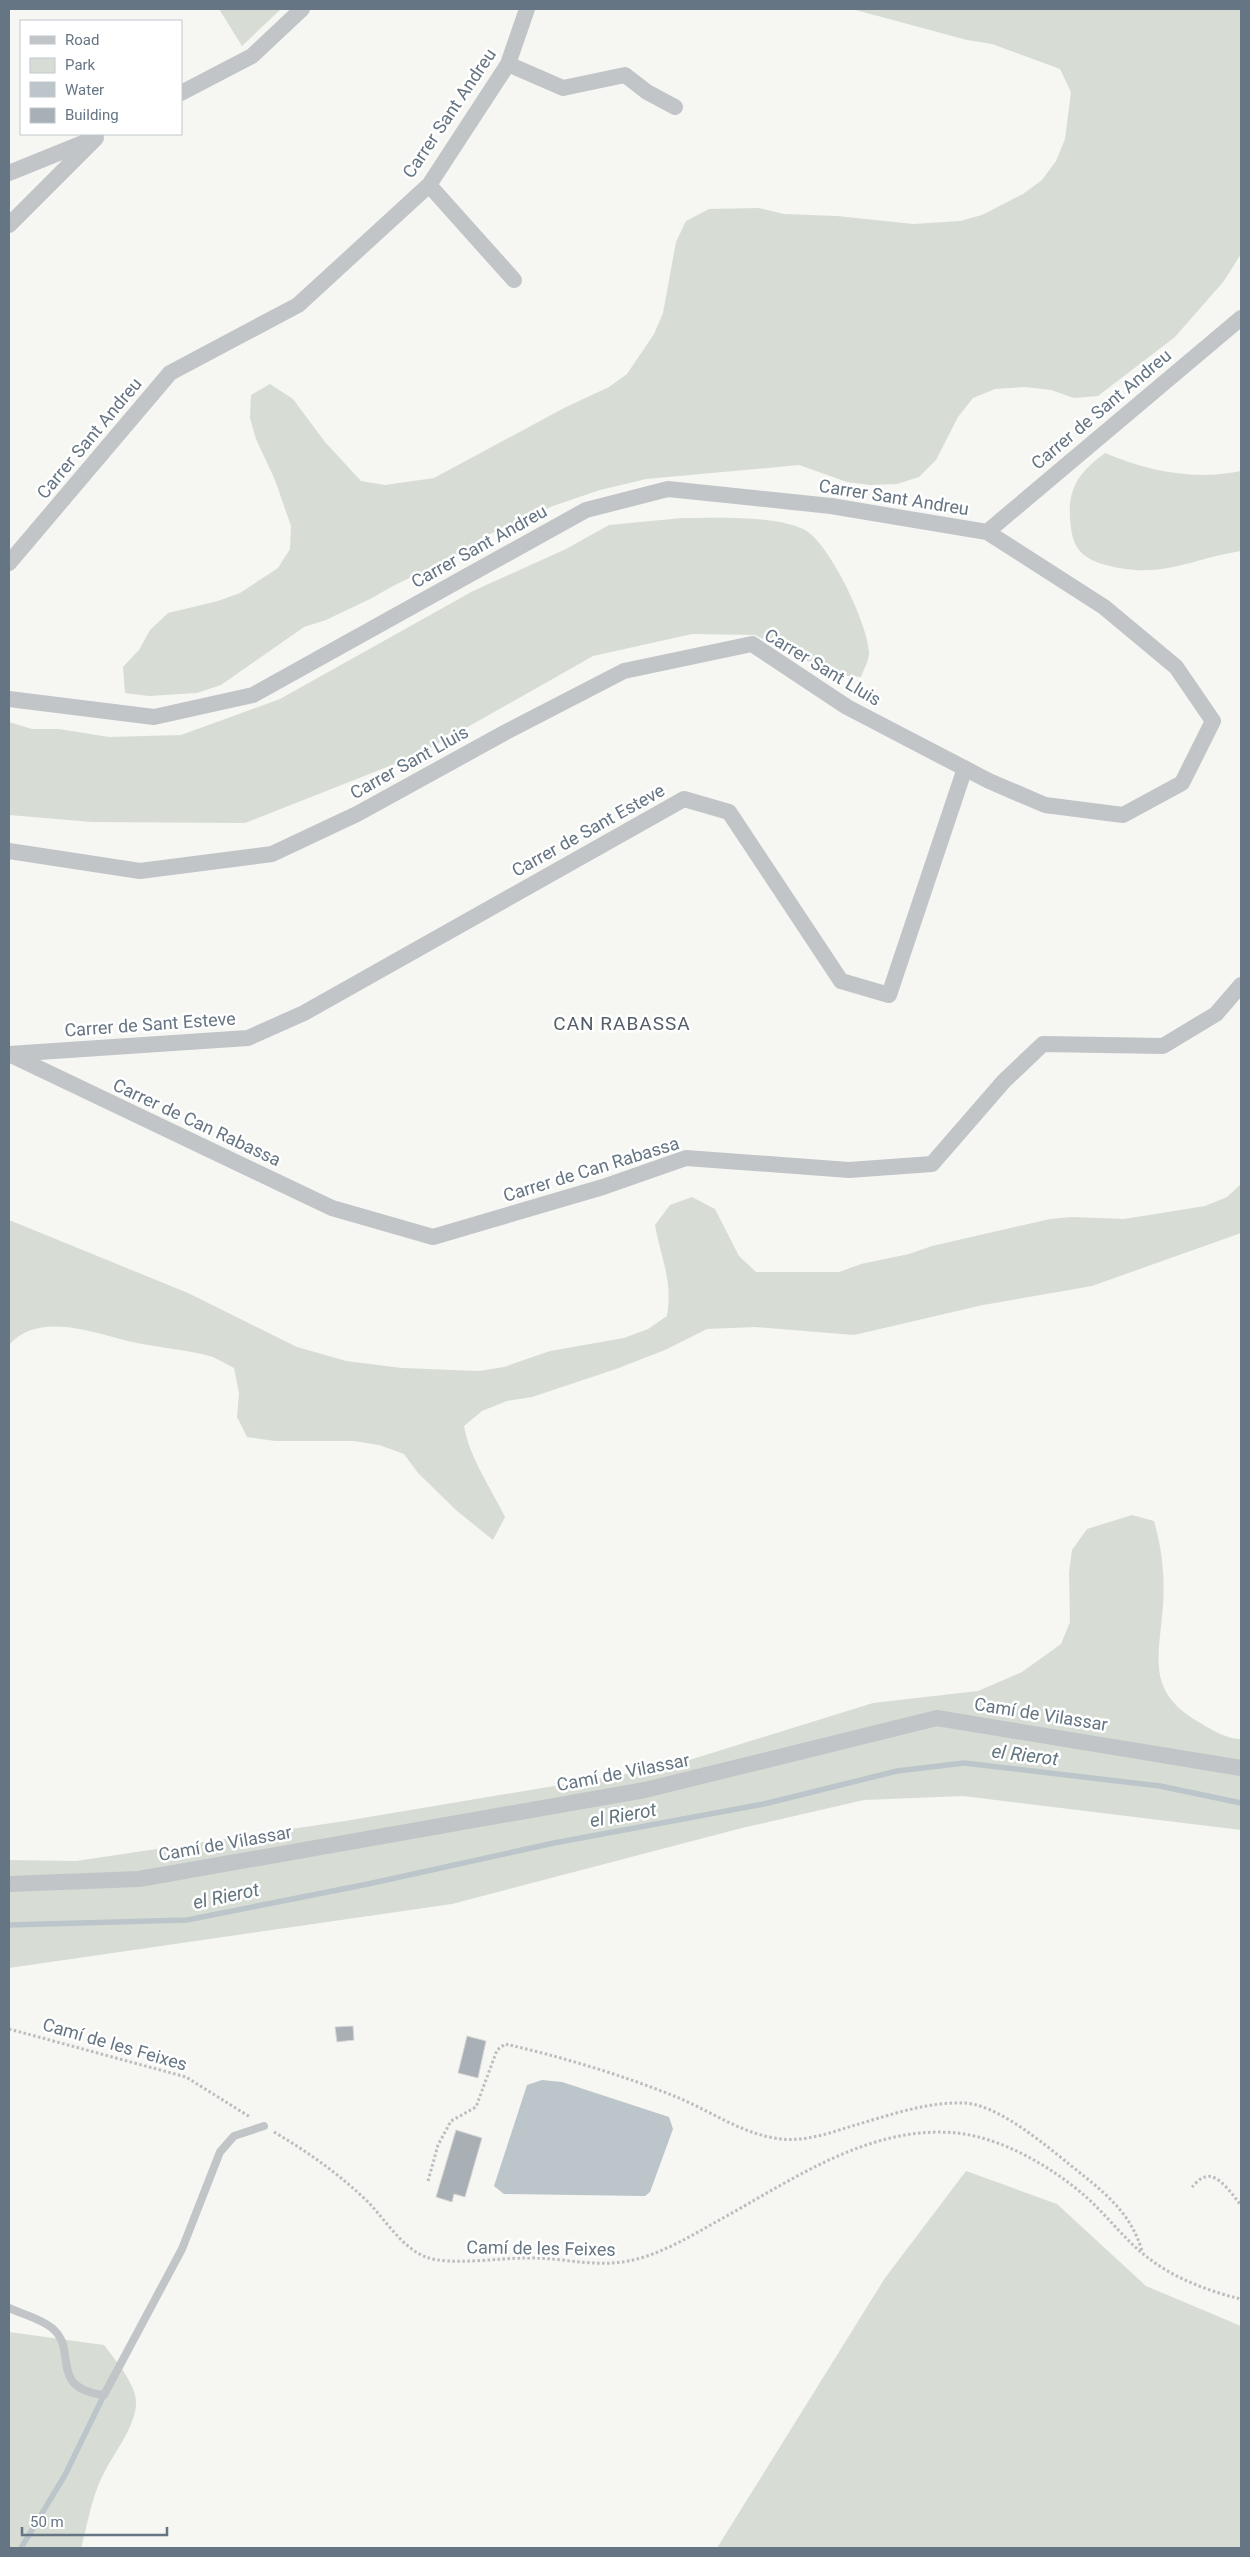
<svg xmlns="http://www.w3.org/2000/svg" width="1250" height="2557" viewBox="0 0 1250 2557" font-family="Roboto,sans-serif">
<rect width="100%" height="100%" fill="#f6f6f3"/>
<path fill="#d7ddd4" d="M219,9H281L242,46Z
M852,9H1241V254L1224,281L1175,337L1098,396L1074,398L1051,390L1025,387L995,389L973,398L958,417L936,460L919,477L897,484L870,485L847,482L799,465L646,479L600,490L553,506L488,535L467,550L393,586L372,598L326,620L304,627L221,685L197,693L149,696L125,693L123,667L139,650L150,630L168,613L218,601L240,593L278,568L290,549L291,526L275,480L256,439L250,418L251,395L270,384L293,399L325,442L361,481L385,485L434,478L566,407L609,387L627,374L654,334L663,313L676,242L686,221L709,209L759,208L784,214L837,216L913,224L960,221L982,215L1023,194L1042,180L1056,161L1065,139L1071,92L1060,69L992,44L967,40Z
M1105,453C1148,471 1194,481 1241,471V551C1190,559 1161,580 1106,565C1080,558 1072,547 1070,519C1068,486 1080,472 1105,453Z
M682,518C715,518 773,515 803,529C829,541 867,623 869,651C870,659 864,669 861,677L836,675L755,635L692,634L593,656L420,754L245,823L92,822L9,815V722L32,729H59L109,737L181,735L280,699L473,591L566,549L609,525Z
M1241,1184V1233L1092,1286L983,1305L854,1335L755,1327L707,1329L665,1350L616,1369L532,1397L507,1401L482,1411L464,1426C469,1457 491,1488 505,1517L493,1540L457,1511L418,1473L404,1454L379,1445L354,1441H275L247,1437L237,1417L239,1393L234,1368L213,1357C188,1350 162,1348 137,1343C99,1335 40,1309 9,1345V1220L188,1293L297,1347L346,1361L402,1368L479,1371L504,1367L550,1351L624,1338L648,1329L667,1316C673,1280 661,1259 655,1225L670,1205L692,1197L715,1209L739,1256L756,1272H839L861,1264L909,1254L932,1246L1050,1219L1072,1217L1124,1219L1205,1206L1227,1197Z
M1132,1515L1154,1521C1162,1549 1165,1576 1163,1605C1159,1660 1145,1692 1202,1724C1213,1731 1228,1739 1241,1739V1830L963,1796L864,1800L742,1828L452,1904L9,1968V1860L76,1861L345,1821L667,1767L873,1703L978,1691L1022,1672L1061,1644L1070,1622L1069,1572L1072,1550L1087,1529Z
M966,2171L1057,2204L1146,2286L1241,2326V2548H717L885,2278Z
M9,2332L104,2345C115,2360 138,2386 136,2405C134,2428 115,2452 105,2471C92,2494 88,2523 81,2548H9Z"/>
<path fill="#bbc5ca" d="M542,2080L562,2082L669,2117L673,2129L650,2192L645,2196L504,2194L494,2186L527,2085Z"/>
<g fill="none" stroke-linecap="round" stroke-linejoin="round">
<path stroke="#bbc5ca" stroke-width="5.5" d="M9,1925L187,1920L368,1884L554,1843L764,1804L897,1771L964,1763L1160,1786L1241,1803
M21,2548L65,2475L104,2395"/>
</g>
<path fill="#a8b0b5" stroke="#d7d7d5" d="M353,2026L354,2040L337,2042L335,2027Z
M467,2036L486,2041L478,2078L458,2073Z
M456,2130L482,2138L465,2197L454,2194L452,2202L436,2197Z"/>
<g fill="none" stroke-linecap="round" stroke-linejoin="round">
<path stroke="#bbbdbf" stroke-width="3" stroke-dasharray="2.5 2.5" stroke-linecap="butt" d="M9,2029L186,2077L250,2117
M274,2132C308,2152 339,2174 367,2201C385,2219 402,2248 426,2257C449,2266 499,2258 525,2258C568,2257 601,2271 644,2257C669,2249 691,2236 714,2223C788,2183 868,2124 957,2133C1002,2138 1050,2166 1084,2195C1107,2215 1126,2242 1151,2260C1176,2279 1211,2292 1241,2299
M428,2181L438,2145L451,2121L476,2107L497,2050L505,2044C559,2056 622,2075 674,2096C707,2109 739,2132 774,2138C801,2143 827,2134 852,2126C887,2116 925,2102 962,2103C996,2103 1043,2143 1069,2164C1101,2190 1130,2210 1142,2251
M1192,2187C1195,2184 1200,2178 1205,2177C1218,2172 1234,2197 1241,2205"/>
<path stroke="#c1c5c8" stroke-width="8" d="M9,2308C22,2314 40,2318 52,2328C79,2350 47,2388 104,2395L182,2249L220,2152L234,2136L264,2126"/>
<path stroke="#c1c5c8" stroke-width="16" d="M508,64L563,88L625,75L647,92L675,107
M181,93L252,56L302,9
M9,173L88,141
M429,185L514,280
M9,225L96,138
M987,532L1241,318
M9,563L170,373L298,305L429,185L508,64L527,9
M9,699L154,717L253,695L586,510L668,489L831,506L987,532L1104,607L1176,667L1213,721L1182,783L1123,815L1045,805L989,781L847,707L752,644L624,671L506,732L357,814L272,854L140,871L9,851
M9,1054L332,1208L433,1237L603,1187L686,1158L849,1170L932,1164L1004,1081L1043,1044L1163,1046L1216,1014L1241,985
M9,1054L248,1038L304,1013L684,799L729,812L841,981L889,995L965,768
M9,1884L139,1879L645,1790L937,1718L1241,1768"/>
</g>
<g text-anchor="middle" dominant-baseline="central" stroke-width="5" stroke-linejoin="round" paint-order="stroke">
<g font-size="18" fill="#667583" stroke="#fff">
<text transform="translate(449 113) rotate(-56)">Carrer Sant Andreu</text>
<text transform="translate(1101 409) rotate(-40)">Carrer de Sant Andreu</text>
<text transform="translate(89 438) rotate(-50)">Carrer Sant Andreu</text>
<text transform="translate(894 497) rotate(9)">Carrer Sant Andreu</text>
<text transform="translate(479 546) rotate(-29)">Carrer Sant Andreu</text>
<text transform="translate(823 667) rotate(31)">Carrer Sant Lluis</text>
<text transform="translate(409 762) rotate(-29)">Carrer Sant Lluis</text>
<text transform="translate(588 830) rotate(-29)">Carrer de Sant Esteve</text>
<text transform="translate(150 1024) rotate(-4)">Carrer de Sant Esteve</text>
<text transform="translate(197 1122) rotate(25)">Carrer de Can Rabassa</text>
<text transform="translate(591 1169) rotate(-17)">Carrer de Can Rabassa</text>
<text transform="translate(1041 1714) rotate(9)">Camí de Vilassar</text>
<text transform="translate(623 1772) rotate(-11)">Camí de Vilassar</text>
<text transform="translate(225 1843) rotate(-10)">Camí de Vilassar</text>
<text transform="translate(115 2044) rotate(16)">Camí de les Feixes</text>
<text transform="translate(541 2248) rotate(1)">Camí de les Feixes</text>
</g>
<g font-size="19" letter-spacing="1" fill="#535e68" stroke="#fff">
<text x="622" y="1023">CAN RABASSA</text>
</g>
<g font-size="19" font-style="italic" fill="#62767f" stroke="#fff">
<text transform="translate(1025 1755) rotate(7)">el Rierot</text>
<text transform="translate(623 1815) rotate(-10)">el Rierot</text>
<text transform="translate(226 1896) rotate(-12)">el Rierot</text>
</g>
</g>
<rect width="1250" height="2557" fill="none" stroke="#667583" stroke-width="20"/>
<rect x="20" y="20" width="162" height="115" fill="#ffffff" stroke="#c2c8cd"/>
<rect x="30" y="36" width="25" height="8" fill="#c1c5c8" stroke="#c2c8cd"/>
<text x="65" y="45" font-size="15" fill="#667583">Road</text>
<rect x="30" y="58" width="25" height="15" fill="#d7ddd4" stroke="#c2c8cd"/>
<text x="65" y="70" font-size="15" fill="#667583">Park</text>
<rect x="30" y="82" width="25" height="15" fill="#bbc5ca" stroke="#c2c8cd"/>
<text x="65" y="95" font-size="15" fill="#667583">Water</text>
<rect x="30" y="108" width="25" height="15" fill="#a8b0b5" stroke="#c2c8cd"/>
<text x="65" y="120" font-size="15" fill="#667583">Building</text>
<path d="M22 2527v8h145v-8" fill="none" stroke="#667583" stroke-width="2.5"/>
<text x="30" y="2527" font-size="15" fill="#667583" stroke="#ffffff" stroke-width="4" paint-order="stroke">50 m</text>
</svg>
